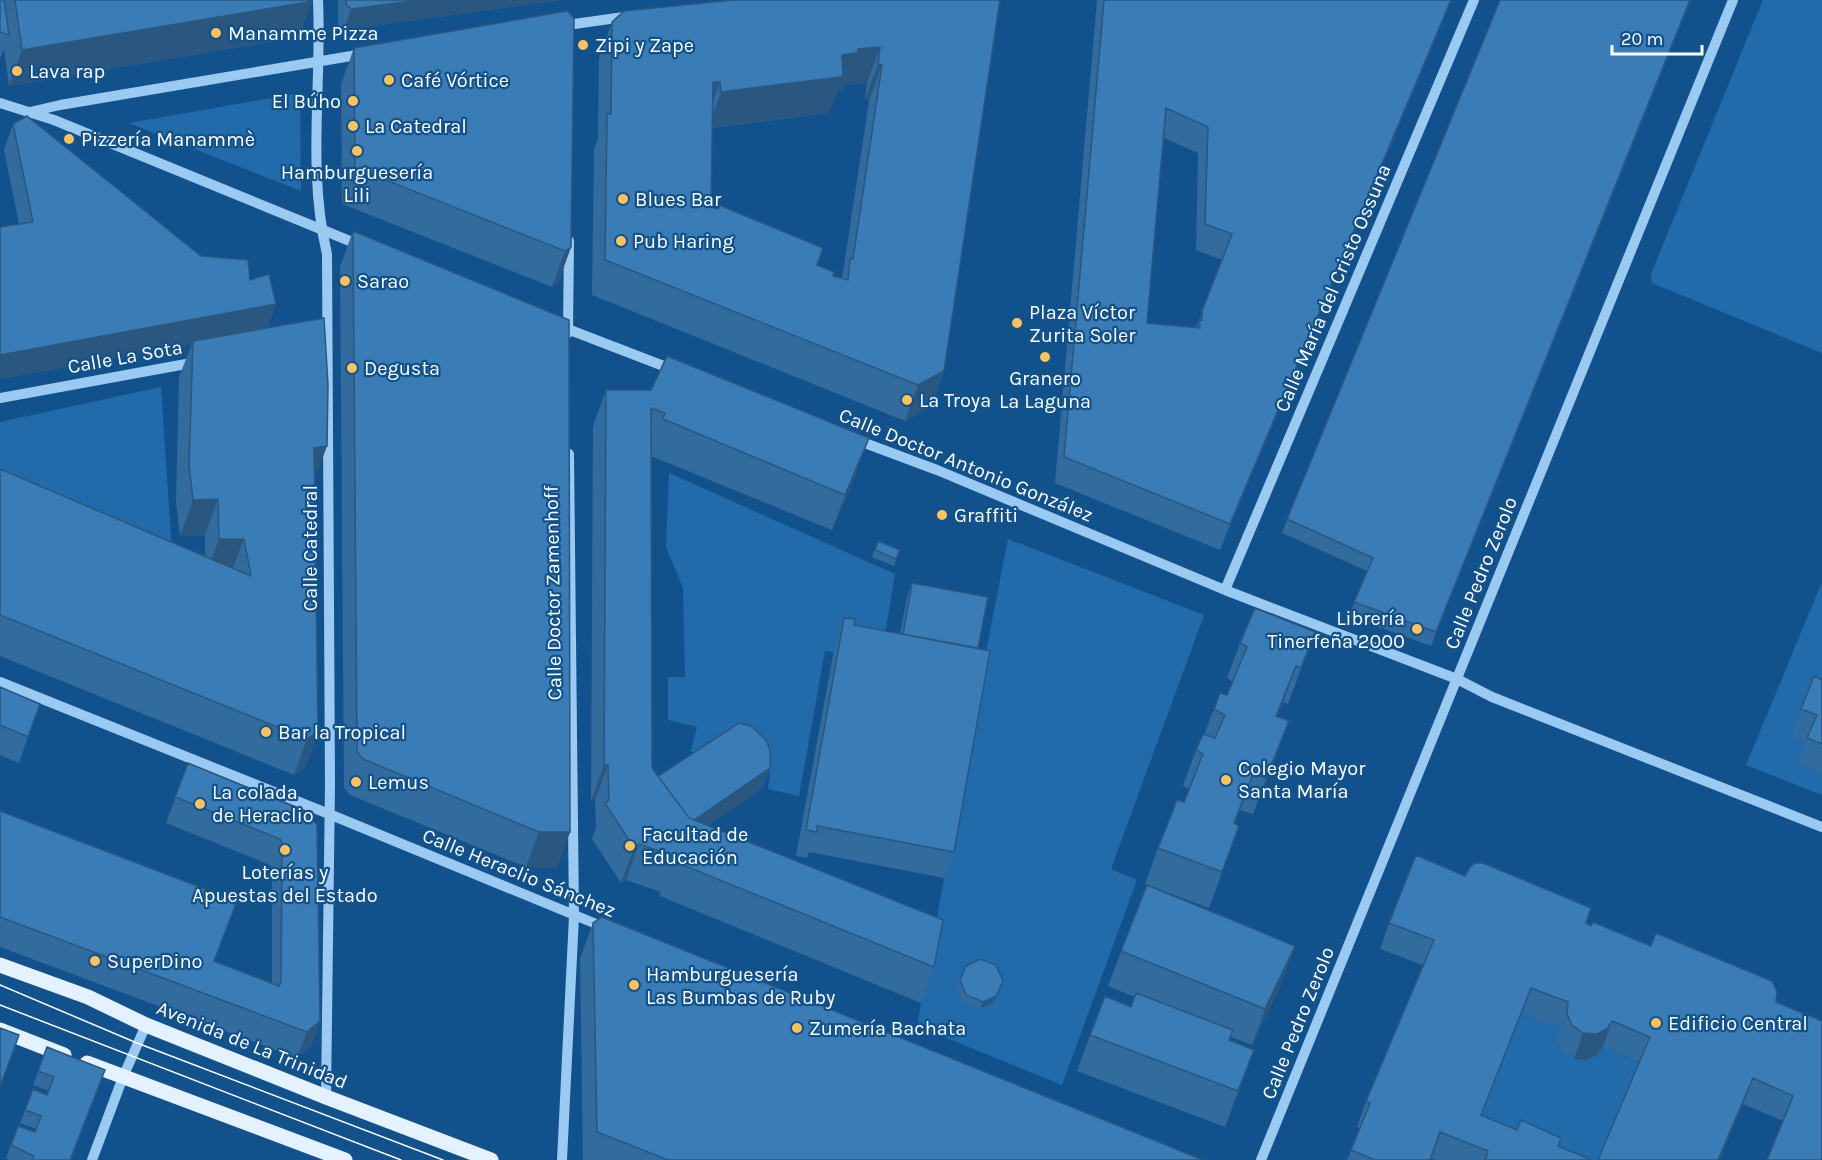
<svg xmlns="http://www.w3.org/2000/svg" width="1822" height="1160" viewBox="0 0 1822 1160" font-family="Karla,sans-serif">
<rect width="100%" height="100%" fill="#12528c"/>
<path fill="#216baa" d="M1763,0H1822V353L1652,283L1651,274Z
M300,93L301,191L129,123Z
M161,387L174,582L0,505V422Z
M669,473L895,574L881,659L825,651L799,796L768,789L770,775L765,759L702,758L691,751L697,727L668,720V677H685L683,588L666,547Z
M1008,539L1204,615L1111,869L1137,880L1062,1085L917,1026L981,677Z
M1822,582V709L1798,764L1822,774V795L1746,765Z
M1521,1014L1559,1028L1641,1063L1600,1160H1542L1471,1141Z"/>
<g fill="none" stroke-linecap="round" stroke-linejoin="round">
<path stroke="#9ac9f1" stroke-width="10" d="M318,0C322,85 307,171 327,254L330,784L326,1097
M560,26L631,16
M0,103L54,120L362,246
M30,112L60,105L363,54
M557,325L674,370
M568,333L569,241
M0,398L197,362
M854,439L937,470L1225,590L1457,679L1492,697L1822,827
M1225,590L1474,0
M0,682L329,814L606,928
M92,1160L123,1077L146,1025
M562,1160L574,916L569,454
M1261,1160L1733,0"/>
<path stroke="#e4f1ff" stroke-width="15" d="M0,965L88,997L146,1025L326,1097L491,1160
M0,1030L64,1055
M87,1063L345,1160"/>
<path stroke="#fff" stroke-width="1.5" d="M0,985L137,1043L443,1160
M0,1005L401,1160"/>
</g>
<path fill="#326b9d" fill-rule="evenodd" d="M0,0H312L302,28L295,38L9,86L4,49L0,59Z
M338,0H560L344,30L338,25Z
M1000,0L944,371L931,406L905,421L592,295L594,149L598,137L599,58L612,22ZM867,83L865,100L869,101L842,279L833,276L719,205L718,209L711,207L712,128L828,113L830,110L838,90L844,89L845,85Z
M1097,0H1452L1220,550L1055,483ZM1164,138L1198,153L1196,250L1222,260L1196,328L1147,323Z
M1500,0H1691L1431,646L1349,616L1367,571L1282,533Z
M354,48L571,247L558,283L552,287L342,204L341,84Z
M13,124L201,256L250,280L276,304L267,328L314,480L318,732L305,768L294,775L0,656V469L205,557V535L180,536L176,501L179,377L192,344L0,379V227L19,224L4,150Z
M353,231L570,832L557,868L526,867L350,795L344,788L340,267Z
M606,390L856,474L832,530L651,456L652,768L658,776L763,788L708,825L934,967L921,1003L660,896L661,892L626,880L621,883L592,839L596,827L595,801H591L593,426Z
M878,541L900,550L894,566L872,557Z
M912,583L978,648L954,852L944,878L809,852L807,858L796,856L835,644L844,618L854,625L900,634L907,597Z
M1315,632L1288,704L1283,702L1277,716L1289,721L1276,757L1253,814L1240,810L1235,824L1239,826L1209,908L1150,886L1282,982L1252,1045L1231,1037L1230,1040L1241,1086L1225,1127L1077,1071L1090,1035L1131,1007L1135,997L1108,986L1147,885L1145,884L1158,848L1184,802L1189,789L1183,786L1196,750L1204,735L1220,693L1227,695L1233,682L1227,678L1240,643Z
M1822,680V774L1798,764L1806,741L1792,735L1801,709Z
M0,687L28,737L19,763L0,755Z
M188,763L307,812L320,1021L311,1047L297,1058L0,947V811L214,961L272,983V869L270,865L166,823Z
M1465,876L1586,923L1822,1021L1783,1121L1743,1104L1603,1047L1597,1055L1587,1060L1574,1059L1562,1051L1558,1040L1559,1028L1521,1014L1482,1116L1592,1160H1436L1431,1158L1430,1160H1347L1360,1128L1357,1127L1366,1101L1423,965L1380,949L1389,923Z
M593,923L1203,1160H583L580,959Z
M966,966L1000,988L993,1003L980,1009L963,1002L957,987Z
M47,1047L105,1070L71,1160H9L6,1158L18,1126L35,1132L36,1129L20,1123L33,1089L47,1095L49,1091L33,1085Z"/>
<path fill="#29577f" d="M309,0H312L302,28L295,38L9,86L22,50Z
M420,0H560L344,30L351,9Z
M1451,0H1452L1220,550L1230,524Z
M1690,0H1691L1431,646L1436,632Z
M880,47L867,83L845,85L844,89L838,90L830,110L828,113L708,128L721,92L842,55L858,49Z
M878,64L882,65L869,101L865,100Z
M713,82H720L707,117Z
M571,247L558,283L552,287L565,251Z
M276,304L266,330L193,341L192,344L0,379V355Z
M944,371L931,406L905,421L918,385Z
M869,438L856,474L832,530L845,495Z
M327,446L314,482V448Z
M218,499L205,535L180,536L193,500Z
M219,539H244L230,575L206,574Z
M1315,632L1302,668L1288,704L1301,668Z
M1296,666L1283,702L1263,752L1276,716Z
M1289,721L1276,757L1253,814L1266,778Z
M318,732L305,768L294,775L307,739Z
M604,765H608L595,801H591Z
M770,768L763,788L672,850L680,830Z
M1253,774L1240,810L1221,859L1234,823Z
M539,832H570L557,868L526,867Z
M639,844L626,880L621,883L634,848Z
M1295,946L1282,982L1252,1045L1265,1009Z
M1003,981L993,1003L980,1009L983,1002Z
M1531,988L1521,1014L1471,1141L1481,1115Z
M320,1021L311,1047L297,1058L307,1032Z
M1612,1021L1603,1047L1597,1055L1587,1060L1574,1059L1583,1033Z
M1254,1050L1241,1086L1225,1127L1238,1091Z
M1753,1078L1743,1104L1720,1160H1718Z"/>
<path fill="#3a7cb6" stroke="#29577f" stroke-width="1.5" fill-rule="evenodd" d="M0,0H4L9,35L0,32Z
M15,0H309L308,2L22,50Z
M346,0H420L351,9L346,4Z
M733,0H1000L944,371L918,385L605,260L607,114H611L612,22L624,11ZM880,47L878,64L882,65L853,259H850L848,280L833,276L834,272L817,265L823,248L719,205L718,209L711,207L713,82H720L721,92L841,77L843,74L842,55L857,53L858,49Z
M1104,0H1451L1230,524L1064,457ZM1166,108L1208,127L1205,224L1232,234L1202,311V320L1199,319L1200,328L1147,323Z
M1500,0H1690L1436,632L1354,602L1373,558L1287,519Z
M567,11L574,18L571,247L565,251L355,168L354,48Z
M27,116L201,256L248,260L250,280L269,274L276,304L0,355V227L33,222L13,124Z
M353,231L569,320L570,832H539L363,759L357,752Z
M324,318L328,385L327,446L314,448L318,732L307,739L0,615V469L251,576L244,539H219L218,499L193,500L189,465L193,341Z
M667,356L869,438L845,495L663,419L665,413L651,408L652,768L689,818L943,920L934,967L673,861L674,856L639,844L634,848L605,803L609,800L608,765H604L606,390H651Z
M878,541L900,550L896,559L875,550Z
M912,583L988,597L978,648L903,634Z
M1255,608L1315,632L1301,668L1296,666L1276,716L1289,721L1266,778L1253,774L1234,823L1239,826L1222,872L1158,848L1177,800L1184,802L1203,754L1196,750L1203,734L1215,738L1225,715L1214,709L1220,693L1227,695L1247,647L1240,643Z
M844,618L855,619L854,625L990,651L954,852L817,826V832L806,830Z
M1814,676L1822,680V744L1807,738L1817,715L1801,709Z
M0,687L40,704L28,737L0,725Z
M739,723L751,726L766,740L770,750V768L694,820L689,818L658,776Z
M188,763L307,812L317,825L320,1021L307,1032L0,917V811L237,901L214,961L279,986L281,982L282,843L280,839L175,797Z
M1416,855L1465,876L1470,867L1475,863H1483L1591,908L1586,923L1591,926L1593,922L1651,946L1656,933L1772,981L1777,992L1776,1002L1822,1021V1160H1767L1793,1096L1753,1078L1718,1160H1598L1650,1037L1612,1021L1607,1029L1597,1034L1583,1033L1572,1025L1567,1014L1568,1002L1531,988L1481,1115L1517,1130L1521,1120L1561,1138L1558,1146L1592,1160H1485L1488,1151L1440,1132L1430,1160H1375L1351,1150L1370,1103L1366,1101L1434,940L1389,923Z
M1147,885L1295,946L1265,1009L1121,951Z
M602,917L1203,1160H668L597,1132L593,923Z
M980,959L996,965L1003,981L996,996L983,1002L966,995L960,980L966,966Z
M1136,993L1233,1030L1229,1040L1254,1050L1238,1091L1090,1035L1105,996L1131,1007Z
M0,1028L19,1035L0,1087Z
M47,1047L105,1070L70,1160H32L34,1156L11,1145L18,1126L35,1132L41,1116L25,1110L33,1089L47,1095L54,1077L38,1071Z"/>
<g fill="#ffc15a" stroke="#12528c" stroke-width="2">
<circle cx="216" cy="33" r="6"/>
<circle cx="583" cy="45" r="6"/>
<circle cx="17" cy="71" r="6"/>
<circle cx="389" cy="80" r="6"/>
<circle cx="353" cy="101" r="6"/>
<circle cx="353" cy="126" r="6"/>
<circle cx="69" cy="139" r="6"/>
<circle cx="357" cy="151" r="6"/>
<circle cx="623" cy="199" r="6"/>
<circle cx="621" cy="241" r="6"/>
<circle cx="345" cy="281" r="6"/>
<circle cx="1017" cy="323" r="6"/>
<circle cx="1045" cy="357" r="6"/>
<circle cx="352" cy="368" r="6"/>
<circle cx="907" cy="400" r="6"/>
<circle cx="942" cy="515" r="6"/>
<circle cx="1417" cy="629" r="6"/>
<circle cx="266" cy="732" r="6"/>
<circle cx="1226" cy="780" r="6"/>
<circle cx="356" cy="782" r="6"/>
<circle cx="200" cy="804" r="6"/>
<circle cx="630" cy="846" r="6"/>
<circle cx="285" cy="850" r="6"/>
<circle cx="95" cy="961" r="6"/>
<circle cx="634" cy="985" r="6"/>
<circle cx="1656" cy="1023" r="6"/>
<circle cx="797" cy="1028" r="6"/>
</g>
<g text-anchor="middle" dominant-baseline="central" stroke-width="4.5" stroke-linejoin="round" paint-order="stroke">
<g font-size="20" fill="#fff" stroke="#12528c" text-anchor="start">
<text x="228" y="33">Manamme Pizza</text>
<text x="595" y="45">Zipi y Zape</text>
<text x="29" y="71">Lava rap</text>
<text x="401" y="80">Café Vórtice</text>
<text x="341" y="101" text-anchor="end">El Búho</text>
<text x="365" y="126">La Catedral</text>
<text x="81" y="139">Pizzería Manammè</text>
<text x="357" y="172" text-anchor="middle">Hamburguesería<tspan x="357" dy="23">Lili</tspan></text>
<text x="635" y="199">Blues Bar</text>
<text x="633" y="241">Pub Haring</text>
<text x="357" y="281">Sarao</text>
<text x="1029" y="312">Plaza Víctor<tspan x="1029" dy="23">Zurita Soler</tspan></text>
<text x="364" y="368">Degusta</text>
<text x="1045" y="378" text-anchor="middle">Granero<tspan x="1045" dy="23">La Laguna</tspan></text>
<text x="919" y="400">La Troya</text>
<text x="954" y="515">Graffiti</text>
<text x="1405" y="618" text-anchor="end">Librería<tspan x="1405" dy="23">Tinerfeña 2000</tspan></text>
<text x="278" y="732">Bar la Tropical</text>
<text x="1238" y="768">Colegio Mayor<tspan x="1238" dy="23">Santa María</tspan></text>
<text x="368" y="782">Lemus</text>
<text x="212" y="792">La colada<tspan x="212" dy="23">de Heraclio</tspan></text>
<text x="642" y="834">Facultad de<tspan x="642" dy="23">Educación</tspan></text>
<text x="285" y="872" text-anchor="middle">Loterías y<tspan x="285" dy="23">Apuestas del Estado</tspan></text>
<text x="107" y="961">SuperDino</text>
<text x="646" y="974">Hamburguesería<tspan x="646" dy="23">Las Bumbas de Ruby</tspan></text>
<text x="1668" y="1023">Edificio Central</text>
<text x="809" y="1028">Zumería Bachata</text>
</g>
<g font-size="20" fill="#fff" stroke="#12528c">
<text transform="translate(1333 288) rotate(-67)">Calle María del Cristo Ossuna</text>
<text transform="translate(125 357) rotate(-10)">Calle La Sota</text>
<text transform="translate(966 465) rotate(22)">Calle Doctor Antonio González</text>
<text transform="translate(310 548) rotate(-90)">Calle Catedral</text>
<text transform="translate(1481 573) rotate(-68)">Calle Pedro Zerolo</text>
<text transform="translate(553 593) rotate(-91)">Calle Doctor Zamenhoff</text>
<text transform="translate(519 873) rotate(22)">Calle Heraclio Sánchez</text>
<text transform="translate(1298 1023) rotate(-68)">Calle Pedro Zerolo</text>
<text transform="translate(252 1045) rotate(22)">Avenida de La Trinidad</text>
</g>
</g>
<path d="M1612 45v9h90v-9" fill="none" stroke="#ffffff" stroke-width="3"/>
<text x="1621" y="45" font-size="18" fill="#ffffff" stroke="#12528c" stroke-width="4.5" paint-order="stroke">20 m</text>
</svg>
